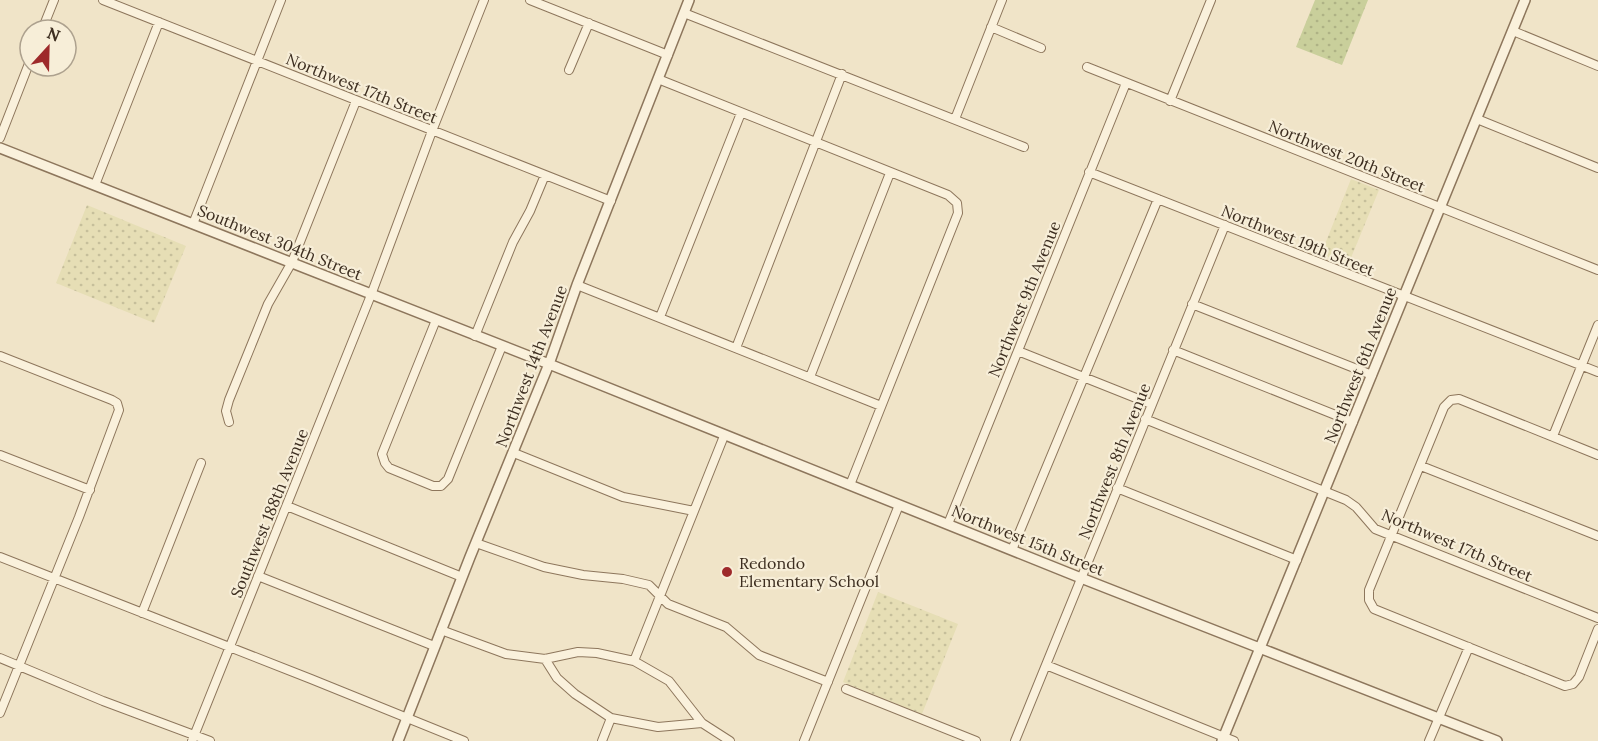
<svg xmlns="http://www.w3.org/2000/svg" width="1598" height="741" viewBox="0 0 1598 741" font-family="Lora,serif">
<defs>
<pattern id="farmland-dots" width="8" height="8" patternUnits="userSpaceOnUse" patternTransform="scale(1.5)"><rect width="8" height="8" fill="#e6deb5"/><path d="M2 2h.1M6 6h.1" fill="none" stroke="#c6bf9b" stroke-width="1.8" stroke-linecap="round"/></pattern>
<pattern id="grass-dots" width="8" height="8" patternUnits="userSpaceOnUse" patternTransform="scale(1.5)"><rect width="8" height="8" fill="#c9cf9b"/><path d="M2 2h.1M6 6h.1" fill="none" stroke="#aeb285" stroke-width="1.8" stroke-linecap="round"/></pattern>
</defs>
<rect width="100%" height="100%" fill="#f0e4c8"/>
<path fill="url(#farmland-dots)" d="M1351,179L1379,190L1348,265L1321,254Z
M87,205L186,246L154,323L56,283Z
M878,592L958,624L922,714L843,682Z"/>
<path fill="url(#grass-dots)" d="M1315,0H1368L1342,65L1296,47Z"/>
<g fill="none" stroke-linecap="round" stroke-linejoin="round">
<defs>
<path id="minor" d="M103,0L611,201
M530,0L668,55
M684,13L1024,147
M991,27L1041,48
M42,30L54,0
M1513,31L1598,66
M1087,67L1598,270
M569,70L589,23
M658,79L948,195L957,203L958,213L850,485
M1170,101L1211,0
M955,119L1002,0
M1477,119L1598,168
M0,138L30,61
M1089,172L1598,372
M95,185L159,22
M193,224L281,0
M577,285L881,406
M1192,304L1372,375
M660,317L741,113
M436,320L382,454L385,463L389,468L433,486H441L448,479L502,346
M475,336L513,242L530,211L545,175
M736,348L842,74
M1173,350L1353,422
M1018,351L1151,404
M0,356L112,400L117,403L119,410L79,517L0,713
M810,377L890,173
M1145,419L1346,500L1356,507L1375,529L1598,618
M229,422L226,411L229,400L268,304L292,262L356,101
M1553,436L1598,325
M514,453L623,497L694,511
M0,455L90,490
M1598,455L1459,399L1451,400L1444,407L1369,590V600L1374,609L1565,686L1573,684L1579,677L1598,629
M1421,466L1598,536
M1117,488L1297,560
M287,506L462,577
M948,524L1126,83
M476,543L544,567L583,575L623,579L649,585L668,604L726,627L759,655L828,682
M1012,550L1158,199
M0,557L311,679L464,741
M258,576L434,646
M142,613L201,463
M441,630L506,654L545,659L578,652L597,653L634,661L669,681L702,723L730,741
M0,658L103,701L210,741
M545,659L557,678L575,694L611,718L658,727L702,723
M634,661L724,436
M1046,665L1234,741
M846,689L976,741
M192,741L371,295L432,131L484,0
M602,741L611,718
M804,741L899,505
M1015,741L1225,225
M1429,741L1469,647"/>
<path id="tertiary" d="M0,148L549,364L1081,578L1497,741
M398,741L470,557L549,364L577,285L689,0
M1222,741L1525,0"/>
</defs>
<use href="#minor" stroke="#8d765c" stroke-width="10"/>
<use href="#tertiary" stroke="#8d765c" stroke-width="12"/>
<use href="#minor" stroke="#faf1dc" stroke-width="8"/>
<use href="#tertiary" stroke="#faf1dc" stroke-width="9"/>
</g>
<circle fill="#9e2a2b" stroke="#f7eed8" stroke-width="2" cx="727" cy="572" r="6"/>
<g text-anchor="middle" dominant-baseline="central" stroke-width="4.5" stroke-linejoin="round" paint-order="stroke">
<g font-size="16" fill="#3d2e20" stroke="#f7eed8">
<text transform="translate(362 88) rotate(22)">Northwest 17th Street</text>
<text transform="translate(1347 156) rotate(22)">Northwest 20th Street</text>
<text transform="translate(1298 240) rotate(22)">Northwest 19th Street</text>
<text transform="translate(280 242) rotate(22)">Southwest 304th Street</text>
<text transform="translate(1024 299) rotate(-68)">Northwest 9th Avenue</text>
<text transform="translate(1360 365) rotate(-68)">Northwest 6th Avenue</text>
<text transform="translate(531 366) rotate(-69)">Northwest 14th Avenue</text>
<text transform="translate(1114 461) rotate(-68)">Northwest 8th Avenue</text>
<text transform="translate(269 513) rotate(-68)">Southwest 188th Avenue</text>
<text transform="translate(1028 540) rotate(22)">Northwest 15th Street</text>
<text transform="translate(1457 545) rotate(23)">Northwest 17th Street</text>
</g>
<g font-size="16" fill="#3d2e20" stroke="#f7eed8" text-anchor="start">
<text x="739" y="563">Redondo<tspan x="739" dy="18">Elementary School</tspan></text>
</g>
</g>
<g transform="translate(48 48) rotate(22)"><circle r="28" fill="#f7eed8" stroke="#ada18e" stroke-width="1.5"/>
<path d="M0-4.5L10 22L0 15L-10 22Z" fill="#9e2a2b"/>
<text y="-9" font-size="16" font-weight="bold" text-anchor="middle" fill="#3d2e20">N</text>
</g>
</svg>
